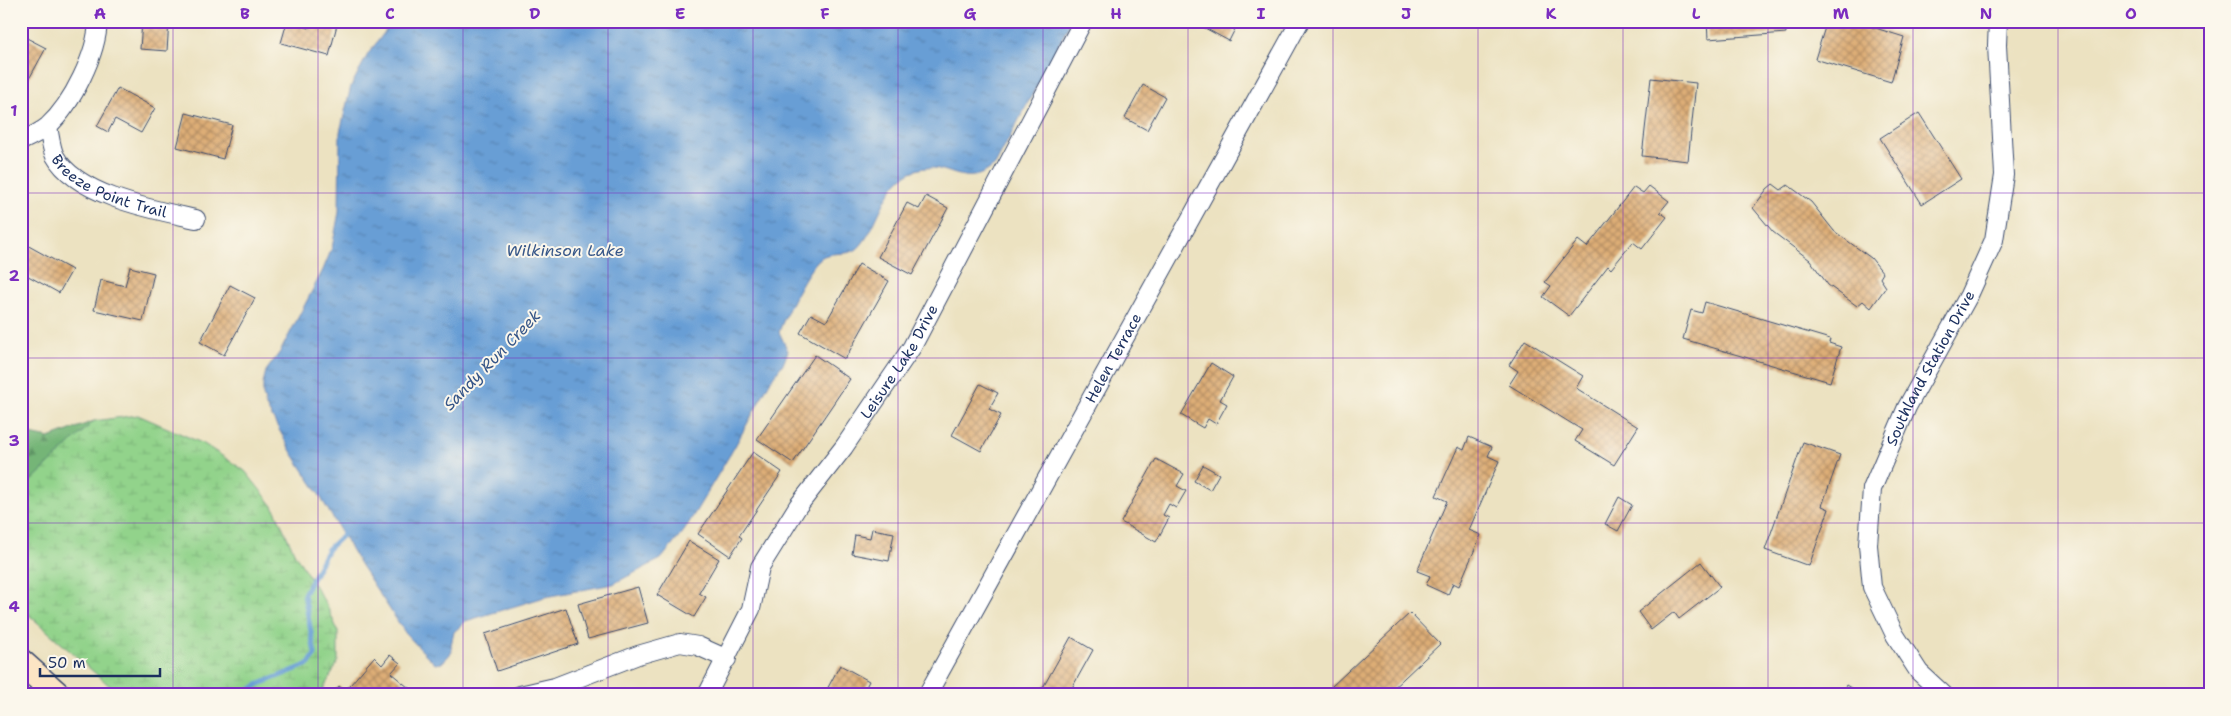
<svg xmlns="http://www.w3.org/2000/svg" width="2231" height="716" viewBox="0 0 2231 716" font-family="'Shantell Sans',sans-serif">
<defs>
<pattern id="forest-firs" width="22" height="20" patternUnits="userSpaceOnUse" patternTransform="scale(1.25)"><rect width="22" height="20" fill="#75b577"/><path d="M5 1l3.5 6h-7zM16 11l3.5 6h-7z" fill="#5f9465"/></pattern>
<pattern id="wetland-marsh" width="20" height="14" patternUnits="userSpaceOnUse" patternTransform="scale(1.25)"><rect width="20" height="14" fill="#92d38b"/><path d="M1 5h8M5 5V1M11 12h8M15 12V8" fill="none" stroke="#7db57a"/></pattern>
<pattern id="water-ripples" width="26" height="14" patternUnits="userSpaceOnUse" patternTransform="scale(1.25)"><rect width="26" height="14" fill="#689ed5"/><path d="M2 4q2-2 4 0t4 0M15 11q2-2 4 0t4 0" fill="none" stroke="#5581b0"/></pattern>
<pattern id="building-cross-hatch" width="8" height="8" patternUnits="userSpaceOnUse" patternTransform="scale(1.25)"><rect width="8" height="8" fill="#ddad76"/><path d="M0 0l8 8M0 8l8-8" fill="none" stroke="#b28d64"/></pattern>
</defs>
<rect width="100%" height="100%" fill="#fbf7ec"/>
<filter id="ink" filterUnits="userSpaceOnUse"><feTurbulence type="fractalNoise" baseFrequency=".02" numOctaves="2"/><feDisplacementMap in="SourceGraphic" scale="10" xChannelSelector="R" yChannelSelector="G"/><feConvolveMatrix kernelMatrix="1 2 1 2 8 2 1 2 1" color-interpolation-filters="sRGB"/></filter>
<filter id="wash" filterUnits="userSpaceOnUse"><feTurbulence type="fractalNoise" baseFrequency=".0096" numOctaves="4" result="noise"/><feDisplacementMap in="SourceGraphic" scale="20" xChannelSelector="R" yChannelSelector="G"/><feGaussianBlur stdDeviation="1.12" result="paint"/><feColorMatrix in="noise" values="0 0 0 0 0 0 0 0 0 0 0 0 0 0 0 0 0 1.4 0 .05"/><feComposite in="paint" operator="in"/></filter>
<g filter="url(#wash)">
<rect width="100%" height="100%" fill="#ece2c1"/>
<path fill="url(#forest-firs)" stroke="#48726a" d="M94,421L30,482L21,494V432L49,438Z"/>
<path fill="url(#wetland-marsh)" stroke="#568174" d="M138,415L204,444L245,471L273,506L295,554L326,604L338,631V662L320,695H120L21,608V494L30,482L94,421Z"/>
<path fill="url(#water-ripples)" stroke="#42669a" d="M393,21H1071L995,165C963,193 947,159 916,170C885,180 880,223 861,245C851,258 835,250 822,257C808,266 785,315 779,332L788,351L784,362L771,380L734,448L684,531L661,559L613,584L545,597L466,621L454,632L451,645L452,652L442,663L435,664L406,634L360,564L317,491L292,453L266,406L263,395V383L266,371L280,352L323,270L332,248L339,212L340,132L351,86L368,54Z"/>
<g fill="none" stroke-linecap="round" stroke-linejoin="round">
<path stroke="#689ed5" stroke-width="5" d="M243,695L257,685L309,664L315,654L304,594L328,549L346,532"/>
</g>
<g id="blocks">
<path fill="url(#building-cross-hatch)" d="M142,21H169L167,51L140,49Z
M311,21H338L329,56L281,43L287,22L309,28Z
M1206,21H1239L1229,41L1203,27Z
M1707,21H1785L1786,33L1708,39Z
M1827,21H1853L1904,37L1891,82L1815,59Z
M21,35L46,48L29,79L21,75Z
M1651,78L1696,83L1688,161L1642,156Z
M1143,85L1165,97L1147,130L1125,118Z
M118,88L155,108L141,133L115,119L108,132L97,126Z
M186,113L232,125L223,159L177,147Z
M1919,113L1961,179L1922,204L1880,138Z
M1773,184L1781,190L1788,185L1811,202L1834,231L1871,258L1883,273L1880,278L1886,287L1871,308L1863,301L1857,306L1828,285L1810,260L1773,232L1753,208L1767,189Z
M1649,186L1669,201L1660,212L1667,217L1642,249L1633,242L1611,269L1608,266L1569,316L1543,297L1551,286L1545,282L1578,240L1587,247L1634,187L1643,193Z
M926,196L948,208L912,275L878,257L907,203L919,209Z
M25,244L72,270L59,293L21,272V251Z
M859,264L889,281L845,359L800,333L811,314L826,322Z
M130,267L154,273L143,321L94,310L101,280L125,286Z
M230,285L255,298L224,355L200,342Z
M1705,302L1830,339L1829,343L1841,347L1830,382L1683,339L1691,310L1702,313Z
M1525,340L1583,376L1576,388L1638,427L1614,465L1575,441L1582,430L1509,385L1518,371L1509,365Z
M815,355L850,379L793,463L757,439Z
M1211,363L1233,377L1220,400L1227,404L1216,424L1208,419L1203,428L1181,415Z
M980,384L998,393L989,409L1001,415L981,451L952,435Z
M1469,437L1492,447L1488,456L1499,461L1469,530L1481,535L1459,586L1453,583L1448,595L1426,585L1430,576L1417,571L1447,501L1436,496L1458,447L1464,450Z
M1803,442L1840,455L1822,506L1829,509L1809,566L1765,550Z
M753,452L782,472L739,536L742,538L730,556L698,534Z
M1156,459L1184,474L1177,486L1186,491L1176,508L1169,504L1163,515L1169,518L1156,542L1121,522Z
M1203,465L1219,474L1210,490L1194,481Z
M1619,497L1632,505L1618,531L1605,524Z
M872,529L894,533L889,561L852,554L855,535L870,538Z
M689,541L719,559L699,593L706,597L694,617L657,595Z
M1701,562L1720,587L1679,619L1674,612L1651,630L1638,612Z
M638,587L648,623L588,639L578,604Z
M566,608L578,644L497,671L485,634Z
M1410,613L1440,644L1386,695H1340L1332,686Z
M1071,637L1093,650L1068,695H1047L1041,691Z
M390,655L400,663L391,673L409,688L404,695H332L339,686L345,691L374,657L382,665Z
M840,665L869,681L862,695H824Z
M1846,685L1862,695H1840Z"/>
</g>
</g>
<g filter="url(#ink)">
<use href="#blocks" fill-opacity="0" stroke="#3a4a6d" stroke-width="1"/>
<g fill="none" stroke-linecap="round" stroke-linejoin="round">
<defs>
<g id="minor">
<path id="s1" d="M48,127C50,136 51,148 55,156C77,196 155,210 196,219"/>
<path d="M21,141C30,137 41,132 48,126C72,104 97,54 98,21"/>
<path d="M520,695L555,687L638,655L680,643L698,646L727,659"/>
<path id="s2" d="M707,695L751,609L760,567L798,506L844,447L912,347L1083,21"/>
<path id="s3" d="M927,695L1300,21"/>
<path id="s4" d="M1944,695L1919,672L1895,635L1872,587L1868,545L1872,489L1907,407L1969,295L1994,240L2004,175L1997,45L1998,21"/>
</g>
<path id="secondary" d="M21,662L58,695"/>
</defs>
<use href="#minor" stroke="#3a4a6d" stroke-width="20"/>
<use href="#secondary" stroke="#3a4a6d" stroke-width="28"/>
<use href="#minor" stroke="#fff" stroke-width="18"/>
<use href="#secondary" stroke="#fce5c4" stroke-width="25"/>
</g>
</g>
<path fill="none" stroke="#7b2cbf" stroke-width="1" stroke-opacity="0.55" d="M173,21V695M318,21V695M463,21V695M608,21V695M753,21V695M898,21V695M1043,21V695M1188,21V695M1333,21V695M1478,21V695M1623,21V695M1768,21V695M1913,21V695M2058,21V695M21,193H2210M21,358H2210M21,523H2210"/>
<g text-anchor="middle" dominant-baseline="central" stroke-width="4" stroke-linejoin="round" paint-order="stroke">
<g font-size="15" fill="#1b2f5e" stroke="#fbf7ec">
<text stroke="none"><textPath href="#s1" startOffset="94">Breeze Point Trail</textPath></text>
<text stroke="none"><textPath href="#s3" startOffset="385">Helen Terrace</textPath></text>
<text stroke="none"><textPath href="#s2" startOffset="388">Leisure Lake Drive</textPath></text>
<text stroke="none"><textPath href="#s4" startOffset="364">Southland Station Drive</textPath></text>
</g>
<g font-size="16" font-style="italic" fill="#365688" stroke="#fbf7ec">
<text x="565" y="250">Wilkinson Lake</text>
<text transform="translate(492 360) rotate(-46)">Sandy Run Creek</text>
</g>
</g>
<rect width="2231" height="716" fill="none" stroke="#fbf7ec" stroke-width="55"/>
<path d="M40 668v8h120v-8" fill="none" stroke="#1b2f5e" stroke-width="2.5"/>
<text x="48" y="668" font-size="15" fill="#1b2f5e" stroke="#fbf7ec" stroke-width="4" paint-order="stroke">50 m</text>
<rect x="28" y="28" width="2176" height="660" fill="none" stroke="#7b2cbf" stroke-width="2"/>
<g font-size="16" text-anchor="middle" font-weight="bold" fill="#7b2cbf">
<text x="100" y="19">A</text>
<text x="245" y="19">B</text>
<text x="390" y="19">C</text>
<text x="535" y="19">D</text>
<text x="680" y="19">E</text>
<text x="825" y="19">F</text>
<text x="970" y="19">G</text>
<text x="1116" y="19">H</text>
<text x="1261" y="19">I</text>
<text x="1406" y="19">J</text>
<text x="1551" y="19">K</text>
<text x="1696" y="19">L</text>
<text x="1841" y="19">M</text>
<text x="1986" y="19">N</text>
<text x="2131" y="19">O</text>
<text x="14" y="116">1</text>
<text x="14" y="281">2</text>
<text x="14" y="446">3</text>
<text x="14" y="612">4</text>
</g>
</svg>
